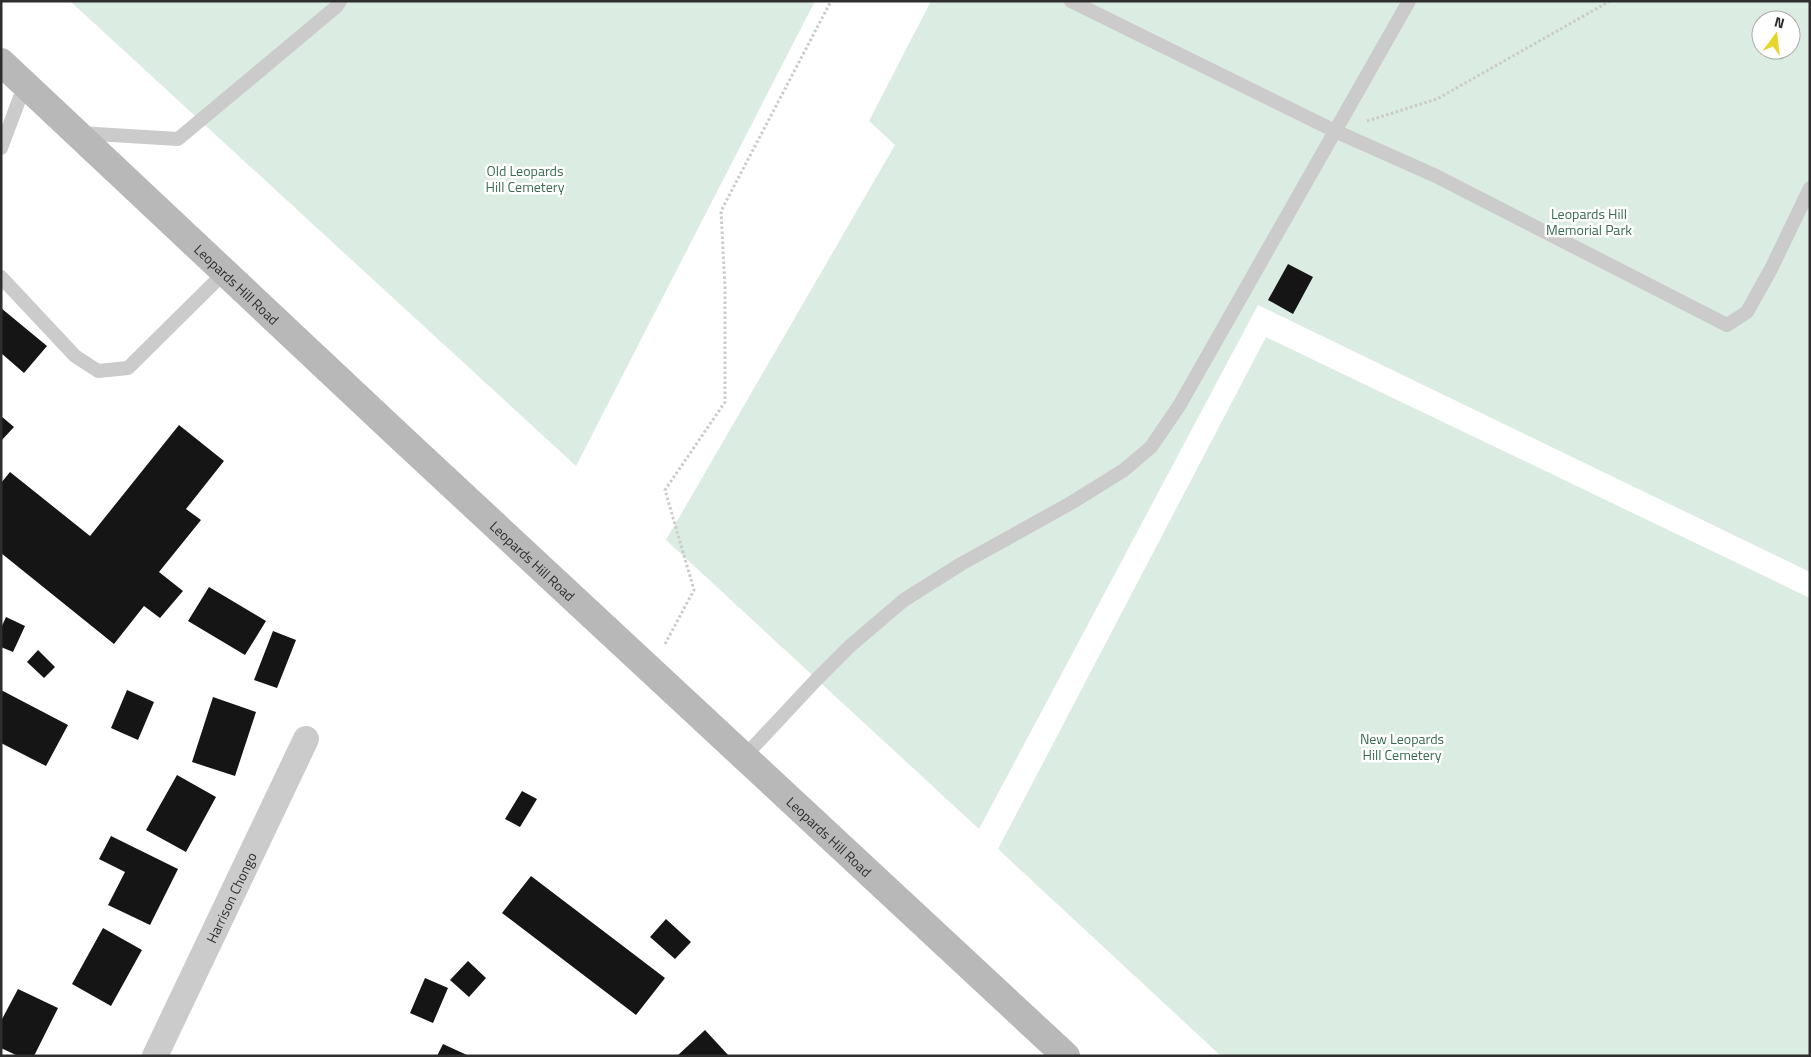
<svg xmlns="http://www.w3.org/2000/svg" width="1811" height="1057" viewBox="0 0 1811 1057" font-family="'Titillium Web',sans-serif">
<rect width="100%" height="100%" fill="#fff"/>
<path fill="#dbece2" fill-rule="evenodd" d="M70,1H815L576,466Z
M931,1H1810V572L1258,305L979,829L666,540L895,145L869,121ZM1761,20H1791V50H1761Z
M1266,337L1810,598V1056H1221L998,849Z"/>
<path fill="#151515" d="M1288,264L1313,277L1293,314L1268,300Z
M1,308L47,346L24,373L1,353Z
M1,416L14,427L1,441Z
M179,425L224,461L186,509L201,520L159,572L183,591L160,618L144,606L114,644L1,553V483L10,472L90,536Z
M209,587L266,621L245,655L188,621Z
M6,617L25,626L13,652L1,647V628Z
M273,631L296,640L277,688L254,680Z
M38,650L55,667L44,678L27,662Z
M1,690L68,725L46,766L1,743Z
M127,690L154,702L138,740L111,728Z
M213,697L256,712L235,776L192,762Z
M177,775L216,797L186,852L146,830Z
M522,791L537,799L520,827L505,819Z
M111,836L178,869L150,925L108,905L125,872L99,859Z
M531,876L665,978L636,1015L502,913Z
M666,919L691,942L675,959L650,937Z
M103,928L142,950L111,1006L72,984Z
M468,961L486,978L469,997L450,980Z
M425,978L448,988L433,1023L410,1013Z
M18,989L58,1008L34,1056H18L1,1048V1021Z
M705,1030L729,1056H677Z
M443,1044L469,1056H437Z"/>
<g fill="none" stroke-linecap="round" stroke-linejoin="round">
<path stroke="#cbcbcb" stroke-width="3" stroke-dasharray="2.5 2.5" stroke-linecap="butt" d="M1367,121L1437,99L1610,1
M665,644L694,590L665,490L725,402V287L721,211L831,1"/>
<path stroke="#cbcbcb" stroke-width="14" d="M1071,1L1335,131L1436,176L1727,325L1747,312L1771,269L1810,188
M79,133L178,139L336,7L340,1
M1,148L25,84
M1,277L75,356L98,371L128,368L224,273
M744,757L816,680L850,646L904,600L961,564L1071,503L1124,470L1151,447L1179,406L1409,1"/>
<path stroke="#cbcbcb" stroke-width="26" id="s1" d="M155,1056L306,739"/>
<path stroke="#b8b8b8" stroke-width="28" id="s2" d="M1,62L398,435L1066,1056"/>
</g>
<g text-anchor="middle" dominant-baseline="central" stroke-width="5" stroke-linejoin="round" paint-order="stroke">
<g font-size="14" fill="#3a6b52" stroke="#fff">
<text x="525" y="170">Old Leopards<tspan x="525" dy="16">Hill Cemetery</tspan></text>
<text x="1589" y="213">Leopards Hill<tspan x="1589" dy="16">Memorial Park</tspan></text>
<text x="1402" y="738">New Leopards<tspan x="1402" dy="16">Hill Cemetery</tspan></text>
</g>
<g font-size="14" fill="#2e2e2e" stroke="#fff">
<text stroke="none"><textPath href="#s2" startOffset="324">Leopards Hill Road</textPath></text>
<text stroke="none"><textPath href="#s2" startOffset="729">Leopards Hill Road</textPath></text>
<text stroke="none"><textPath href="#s2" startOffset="1134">Leopards Hill Road</textPath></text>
<text stroke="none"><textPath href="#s1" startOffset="176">Harrison Chongo</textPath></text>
</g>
</g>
<rect width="1811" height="1057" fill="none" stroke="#2e2e2e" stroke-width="5"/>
<g transform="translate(1776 35) rotate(15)"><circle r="24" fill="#ffffff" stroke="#ababab"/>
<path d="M0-4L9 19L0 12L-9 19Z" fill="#e9d42c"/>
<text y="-8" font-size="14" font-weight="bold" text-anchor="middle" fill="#2e2e2e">N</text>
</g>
</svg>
